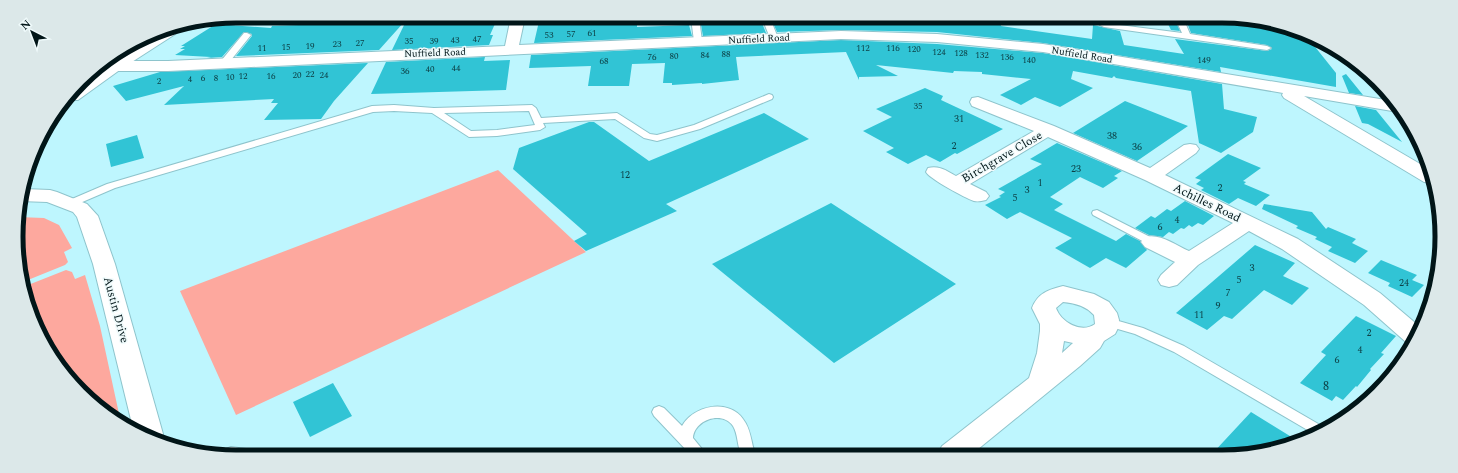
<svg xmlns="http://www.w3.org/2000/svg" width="1458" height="473" viewBox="0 0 1458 473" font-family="Spectral,serif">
<rect width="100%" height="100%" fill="#bef6fe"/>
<path fill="#fda89e" d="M498,170L586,252L236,415L180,291Z
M18,217L44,218L59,225L72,248L64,252L68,262L65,265L23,282Z
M66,270L72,272L75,279L85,275L100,326L121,423L114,420L53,359L23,293V287Z"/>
<path fill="#31c4d5" d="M498,17L490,35H493L489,45L392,50L406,21Z
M540,17L637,18V27L689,25L692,36L534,43Z
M835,18L888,19L968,24L967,19H1000L1001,26L1092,39L1093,25L1120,31L1124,45L1184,54L1175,39L1267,51L1272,49L1267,45L1191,33L1186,20H1265L1308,38L1336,73V87L1220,67L1221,72L1043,43L937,32L841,30L777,32L773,23L835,20Z
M1166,20H1175L1180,31L1171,30Z
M405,21L379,50L236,56L252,36V34L244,32L222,57L207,58L211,57L175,55L185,49H180L185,46H181L216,24L271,28L272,26Z
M738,23H762L766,33L703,36L701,25Z
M841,40L937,44L1043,53L1222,84L1224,109L1257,117L1253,132L1221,153L1199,143L1191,91L1116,78L1114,76L1112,78L1073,71L1071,79L1093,88L1060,107L1035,97L1021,105L1000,95L1031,79L982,74V72L954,71L953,73L876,65L898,76L859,77V80L846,52L736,57L739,80L702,84V83L672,85V83H663L665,63L632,64L629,86H588L591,66L529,68L531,55Z
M485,57L484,61L510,60L506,90L371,94L386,62Z
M368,63L334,101L321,119L264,120L278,103H271L274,99L164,105L184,86L126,101L113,86L160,72Z
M1346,74L1363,95L1349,93L1342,76Z
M925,88L943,96L941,100L1003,129L957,154L955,153L940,162L926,155L908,164L886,152L894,148L863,131L892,117L876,109Z
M1125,101L1188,126L1137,161L1073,133Z
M1355,106L1376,110L1402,142L1368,124L1362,123Z
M764,113L809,139L666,204L677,211L586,251L574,241L587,234L513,169L519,148L589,122H594L649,161Z
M137,135L144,158L111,167L106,144Z
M1057,143L1122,171L1114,176L1118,178L1103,188L1080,177L1050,197L1063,204L1054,210L1116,241L1126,234L1140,241L1147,250L1126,268L1106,258L1090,268L1055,248L1072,238L1020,212L1007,219L985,205L1001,197L999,196L1005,192L998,189L1042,164L1030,159Z
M1228,154L1261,168L1243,181L1246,182L1244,184L1270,195L1256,206L1238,198L1229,204L1201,190L1204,188L1196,184L1201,180L1195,178Z
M1185,201L1214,216L1203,225L1198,223L1192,227L1189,225L1184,229L1181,228L1173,234L1169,232L1163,237L1149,235L1135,228L1151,216L1155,218L1167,209L1171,211Z
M831,203L956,284L834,363L712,264Z
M1264,204L1312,212L1326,229L1328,227L1356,239L1352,243L1368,251L1355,263L1328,251L1332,247L1315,239L1317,237L1296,228L1298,226L1262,209Z
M1255,245L1295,263L1283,276L1309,288L1292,305L1264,290L1232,319L1224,316L1207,330L1176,313Z
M1381,260L1417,275L1412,280L1424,285L1412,297L1388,286L1390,283L1368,273Z
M1356,316L1396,336L1381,353L1384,354L1370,369L1371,370L1357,387L1356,386L1343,400L1336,396L1332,401L1300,383L1326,355L1321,352Z
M333,383L352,416L310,437L293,402Z
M1251,412L1298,441L1251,455H1211Z"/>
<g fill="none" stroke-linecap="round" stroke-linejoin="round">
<defs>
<path id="service" d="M372,17H422L418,19L285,24L281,22L285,20Z
M691,18H699L702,41L701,43H695L694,41Z
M762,18H770L778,38L777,40H771L770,38Z
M1176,20H1184L1190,34L1267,46L1271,48L1267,50L1104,27L1100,25L1104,23L1182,33Z
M244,33H247L251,35L227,65H221V61Z
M90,71H105L109,73L105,75L87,76Z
M769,94L772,95L773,97L772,99L700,129L657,141L644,138L615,119L543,123L545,127L540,130L497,136L469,137L432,113L394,111L373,112L115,188L73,206H65L64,204L65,202L107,184L372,106L394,105L434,108L532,105L536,108L541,118L617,113L650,134L657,135L694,125ZM529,111L535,125L497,130L471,131L444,113Z
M1097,210L1156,240L1158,242L1156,244H1148L1093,215L1092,213L1093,211Z
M1108,318L1143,328L1184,346L1327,429L1316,435L1174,352L1135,334L1104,325L1102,322L1104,319Z
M659,406L664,408L682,426C693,406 728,398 743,419C751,429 751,442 755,454H741C737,445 738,434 733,426C722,410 694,420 693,438L706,454H690L654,416L652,412L654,408Z
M231,447L246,449L248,453H224L226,449Z"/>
<path id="minor" d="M236,16H352L351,19L346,20L233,21L227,18Z
M511,17H525L519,45L841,31L937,34L1043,44L1392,101L1402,111L1398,112L1304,96L1427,168L1433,183L1424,182L1284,98L1282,95L1283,93L1043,52L937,42L841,39L168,71H115L110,69L107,66L110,63L115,61H168L505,46Z
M978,97L1054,126L1150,168L1184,145L1190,144L1196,145L1199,149L1196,153L1165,175L1298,239L1380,293L1420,327L1413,345L1407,343L1364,305L1282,249L1249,231L1198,265L1177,285L1169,287L1161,285L1158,280L1161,275L1175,262L1145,247L1141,242L1145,237C1160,233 1175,245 1189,251L1233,223L1145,180L1048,137L970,184L986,192L989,196L986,200C981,201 978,202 974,201C965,198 930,179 926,172L928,168C939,165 947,171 956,176L1034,131L972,106L970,102L972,98Z
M1063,286L1094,294L1109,302L1117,313L1119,320L1118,328L1115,334L1104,341L1100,348L1080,366L972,454H938L942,446L1029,378L1037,353L1040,331V324L1032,308C1038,293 1048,290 1063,286ZM1063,302C1075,303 1086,306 1094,315L1095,324C1081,334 1061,322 1056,308ZM1064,341L1073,343L1062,353Z"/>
<path id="tertiary" d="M24,189L50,190L57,192L87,204L98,216L115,264L163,434L161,439L133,428L93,264L77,217L73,212L47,202L20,201Z"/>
<path id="secondary" d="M182,27L180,31L121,69L78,100H68L84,80L109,63L160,31Z"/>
</defs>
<use href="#service" stroke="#8ec4cc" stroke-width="2"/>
<use href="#minor" stroke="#8ec4cc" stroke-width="2"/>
<use href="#tertiary" stroke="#8ec4cc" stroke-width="2"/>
<use href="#secondary" stroke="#8ec4cc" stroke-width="2"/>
<use href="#service" fill="#fff" fill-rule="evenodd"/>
<use href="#minor" fill="#fff" fill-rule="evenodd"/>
<use href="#tertiary" fill="#fff" fill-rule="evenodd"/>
<use href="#secondary" fill="#fff" fill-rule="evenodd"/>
</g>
<g text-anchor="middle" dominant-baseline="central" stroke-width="3" stroke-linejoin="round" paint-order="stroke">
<g font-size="9" fill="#0d4147">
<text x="592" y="33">61</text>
<text x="571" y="34">57</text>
<text x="549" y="35">53</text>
<text x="477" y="39">47</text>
<text x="455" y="40">43</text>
<text x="409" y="41">35</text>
<text x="434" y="41">39</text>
<text x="360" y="43">27</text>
<text x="337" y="44">23</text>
<text x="310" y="46">19</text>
<text x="286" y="47">15</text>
<text x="262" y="48">11</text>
<text x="863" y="48">112</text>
<text x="893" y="48">116</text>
<text x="914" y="49">120</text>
<text x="939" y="52">124</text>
<text x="961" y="53">128</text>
<text x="726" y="54">88</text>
<text x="705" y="55">84</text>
<text x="982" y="55">132</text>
<text x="674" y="56">80</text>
<text x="652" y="57">76</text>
<text x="1007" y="57">136</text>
<text x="1029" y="60">140</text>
<text x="1204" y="60">149</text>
<text x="604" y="61">68</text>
<text x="456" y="68">44</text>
<text x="430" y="69">40</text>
<text x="405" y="71">36</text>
<text x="310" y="74">22</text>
<text x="297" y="75">20</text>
<text x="324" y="75">24</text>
<text x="243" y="76">12</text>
<text x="271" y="76">16</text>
<text x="230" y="77">10</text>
<text x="203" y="78">6</text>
<text x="216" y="78">8</text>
<text x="190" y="79">4</text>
<text x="159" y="81">2</text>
<text x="918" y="106">35</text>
</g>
<g font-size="10" fill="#011518" stroke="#effafb">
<text transform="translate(759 39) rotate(-3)">Nuffield Road</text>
<text transform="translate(435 53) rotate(-2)">Nuffield Road</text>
<text transform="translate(1082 55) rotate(9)">Nuffield Road</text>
</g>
<g font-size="10" fill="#0d4147">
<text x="959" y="119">31</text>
<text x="1112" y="136">38</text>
<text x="954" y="146">2</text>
<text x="1137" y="147">36</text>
<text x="1076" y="169">23</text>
<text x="625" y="175">12</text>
<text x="1040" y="183">1</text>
<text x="1220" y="188">2</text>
<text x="1027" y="190">3</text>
<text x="1015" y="198">5</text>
<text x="1177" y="220">4</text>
<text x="1160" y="227">6</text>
<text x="1252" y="268">3</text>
<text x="1239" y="280">5</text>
<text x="1404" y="283">24</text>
<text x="1228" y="293">7</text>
<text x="1218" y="306">9</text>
<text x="1199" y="315">11</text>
<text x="1369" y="333">2</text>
<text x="1360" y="350">4</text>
<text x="1337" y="360">6</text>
</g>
<g font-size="12" fill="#011518" stroke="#effafb">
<text transform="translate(1002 157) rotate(-30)">Birchgrave Close</text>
<text transform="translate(1207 203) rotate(26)">Achilles Road</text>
<text transform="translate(116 310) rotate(75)">Austin Drive</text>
</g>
<g font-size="12" fill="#0d4147">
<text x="1326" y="386">8</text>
</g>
</g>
<path d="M0 0H1458V473H0ZM236 23H1222A213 213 0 0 1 1435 236V237A213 213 0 0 1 1222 450H236A213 213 0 0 1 23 237V236A213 213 0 0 1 236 23Z" fill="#dce8e9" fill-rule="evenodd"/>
<path fill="none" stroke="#011518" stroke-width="5" d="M236 23H1222A213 213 0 0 1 1435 236V237A213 213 0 0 1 1222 450H236A213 213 0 0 1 23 237V236A213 213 0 0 1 236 23Z"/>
<g transform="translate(32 32) rotate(318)" stroke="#effafb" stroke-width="3" paint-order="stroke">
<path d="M0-3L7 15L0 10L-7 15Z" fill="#011518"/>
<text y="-6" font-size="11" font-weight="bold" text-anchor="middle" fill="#011518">N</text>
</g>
</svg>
